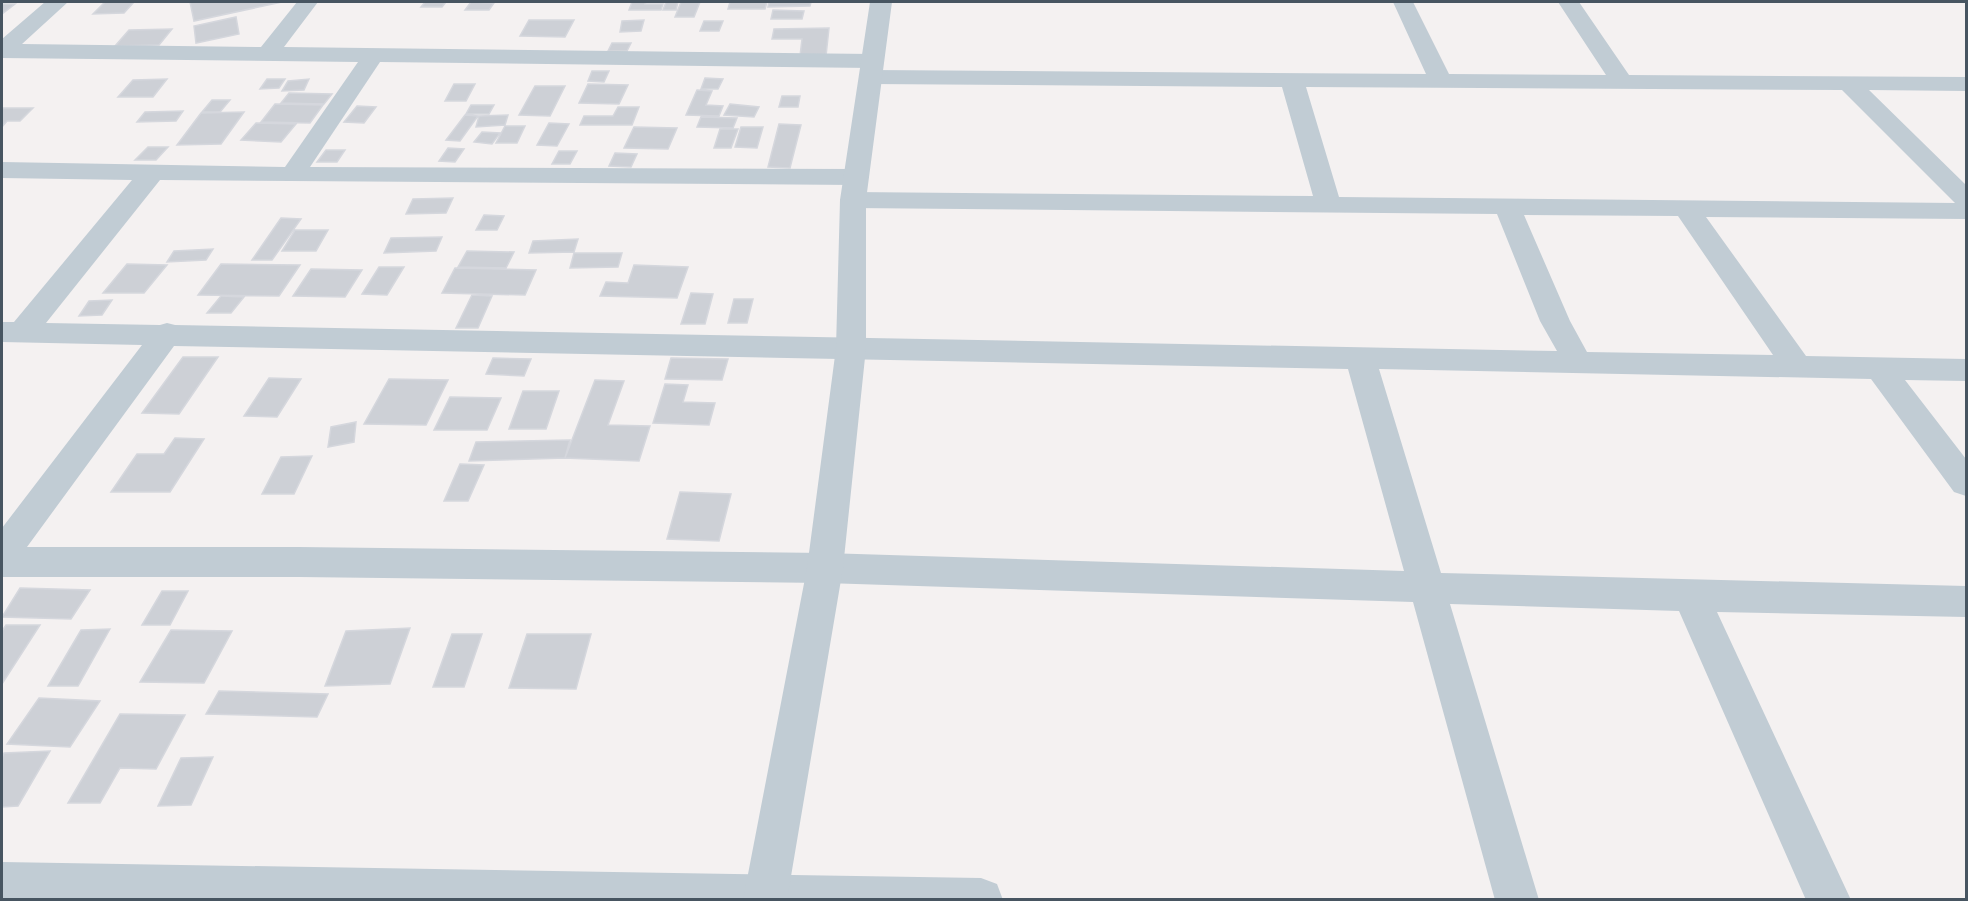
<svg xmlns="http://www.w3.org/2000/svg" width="1968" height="901" viewBox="0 0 1968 901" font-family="Rubik,sans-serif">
<rect width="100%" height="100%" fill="#f4f1f1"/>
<path fill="#cdd0d6" stroke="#d5d7dd" stroke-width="1.5" d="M105,2H134L124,13L93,14Z
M190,2H282L194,21Z
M425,2H446L442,7H421Z
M471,2L494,3L489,10H465Z
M632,2H646L645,4H663L661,10H629Z
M666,2H678L676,10H663Z
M681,2H700L694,17H675Z
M730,2H767L765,9H728Z
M769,2H811L810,6L768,7Z
M2,4H15L2,14Z
M773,10L804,11L802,19H771Z
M236,17L239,34L196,43L194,26Z
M529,20H574L565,37L520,36Z
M644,20L641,31L620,32L622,21Z
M704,21H723L719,31H700Z
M829,28L826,56H800L802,39H772L774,29Z
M172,29L159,45L115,46L129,30Z
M612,43H631L627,51H608Z
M592,71H609L604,82L588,81Z
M705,78L723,79L718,89H701Z
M167,79L153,97H118L133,80Z
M267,79H285L279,88L260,89Z
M309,79L304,90L282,91L288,81Z
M454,84H475L466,101H445Z
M588,84L628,85L619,104L579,103Z
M535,86H565L550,116L519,115Z
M697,90L712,91L706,105L723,106L719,116L686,115Z
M289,93L332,94L324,104L281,103Z
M782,96H800L798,107H779Z
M212,100H230L220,112H202Z
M275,104L323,105L310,123L261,122Z
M730,104L759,107L754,117L724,115Z
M471,105H494L489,114H466Z
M357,106L376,107L364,123L344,122Z
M618,107H639L632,125H580L584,116H613Z
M2,108H33L20,121H7L2,127Z
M183,111L176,121L137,122L145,112Z
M244,112L221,144L177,145L201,113Z
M465,115L478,116L460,141L446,140Z
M508,115L505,125L476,127L479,116Z
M701,117L737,118L733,128L697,127Z
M256,123L296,124L281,142L241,140Z
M549,123L569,124L557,146L537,145Z
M779,124L801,125L790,168L768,167Z
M505,126H525L517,143H496Z
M634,127L677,128L668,149L624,148Z
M741,127H763L757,148L735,147Z
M720,129H738L731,148H714Z
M482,132L500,133L492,144L474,142Z
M148,147H168L156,160H135Z
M448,148L464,149L455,162L439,161Z
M326,150H345L337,162H317Z
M559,151H577L570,164H552Z
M615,153L637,154L631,167L609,166Z
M453,198L446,213L406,214L413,199Z
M484,215L504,216L497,230H476Z
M281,218L301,219L272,260H252Z
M295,230H328L316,251H282Z
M442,237L436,251L384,253L391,238Z
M578,239L574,252L529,253L533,241Z
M213,249L206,260L167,262L174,251Z
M467,251L514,252L506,268L458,267Z
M574,253H622L618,267L570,268Z
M127,264L167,265L144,293H103Z
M221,264L300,265L279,296L198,295Z
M634,265L688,267L677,298L600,296L606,282L628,283Z
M379,267H404L387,295L362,294Z
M455,268L536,270L525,295L442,293Z
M311,269L362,270L345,297L293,296Z
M691,293L713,294L705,324H681Z
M472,295L492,296L478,328H456Z
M221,296L244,297L231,313H207Z
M734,299H753L747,323H728Z
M112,300L102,315L79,316L89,301Z
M183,357H218L179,414L142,413Z
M493,358L531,359L524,376L486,374Z
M671,358L728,359L722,380L665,379Z
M269,378L301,379L277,417L244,416Z
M389,379L448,380L426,425L364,424Z
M595,380L624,381L608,425L650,426L639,461L565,458Z
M665,384L688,385L683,402L715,403L709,425L653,423Z
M523,391H559L546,429H509Z
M450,397L501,398L487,430H434Z
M356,422L354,442L328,447L331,427Z
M175,438L204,439L170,492H111L137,454H164Z
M570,440L565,458L469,461L476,442Z
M312,456L294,494H262L281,457Z
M460,464L484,465L468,501H444Z
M680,492L731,494L719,541L667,539Z
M20,588L90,590L71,619L2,617Z
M162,591H188L170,625H142Z
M6,625H40L2,684V631Z
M410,628L390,684L325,686L346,631Z
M110,629L78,686H48L81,630Z
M171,630L232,631L204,683L140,682Z
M452,634H482L464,687H433Z
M527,634H591L576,689L509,688Z
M219,691L328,694L317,717L206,714Z
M39,698L100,701L70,747L7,744Z
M120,714L185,715L156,769L120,768L100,803H68Z
M50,751L18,806L2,807V758L4,753Z
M213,757L191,805L158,806L181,758Z"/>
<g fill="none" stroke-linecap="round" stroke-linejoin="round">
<path fill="#c1ccd4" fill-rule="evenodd" d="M45,2H68L22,44L261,47L297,2H318L284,47L872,54L880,56L883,61L880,66L872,68L380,62L310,167L856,169L865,172L869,177L865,182L856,185L160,180L46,323L160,325L167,323L175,325L1557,351L1540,321L1497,214L853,208L844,206L840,200L844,194L853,192L1313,196L1282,87L871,84L863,82L859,77L863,72L871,70L1426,74L1393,2H1413L1449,74L1606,75L1558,2H1579L1629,75L1966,77V91L1869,90L1966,185V219L1706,217L1806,356L1966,359V381L1905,380L1966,459V496L1954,492L1871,379L1379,369L1441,573L1966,586V617L1717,612L1851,900H1806L1679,611L1450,604L1539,900H1495L1413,602L825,583L299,577H2V528L142,345L2,342V322H14L132,180L2,178V162L285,167L358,62L2,58V39ZM1306,87L1842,90L1955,203L1339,197ZM1524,215L1678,216L1773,355L1587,352L1570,321ZM174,346L1348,369L1404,571L825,553L299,547H27Z
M2,862L981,878L997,884L1003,900H2Z"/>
<path fill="#c1ccd4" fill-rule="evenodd" d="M870,2H892L866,200V348L843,568L787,900H743L807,568L836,348L840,200Z"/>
</g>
<rect width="1968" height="901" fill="none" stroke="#475561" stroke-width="6"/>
</svg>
